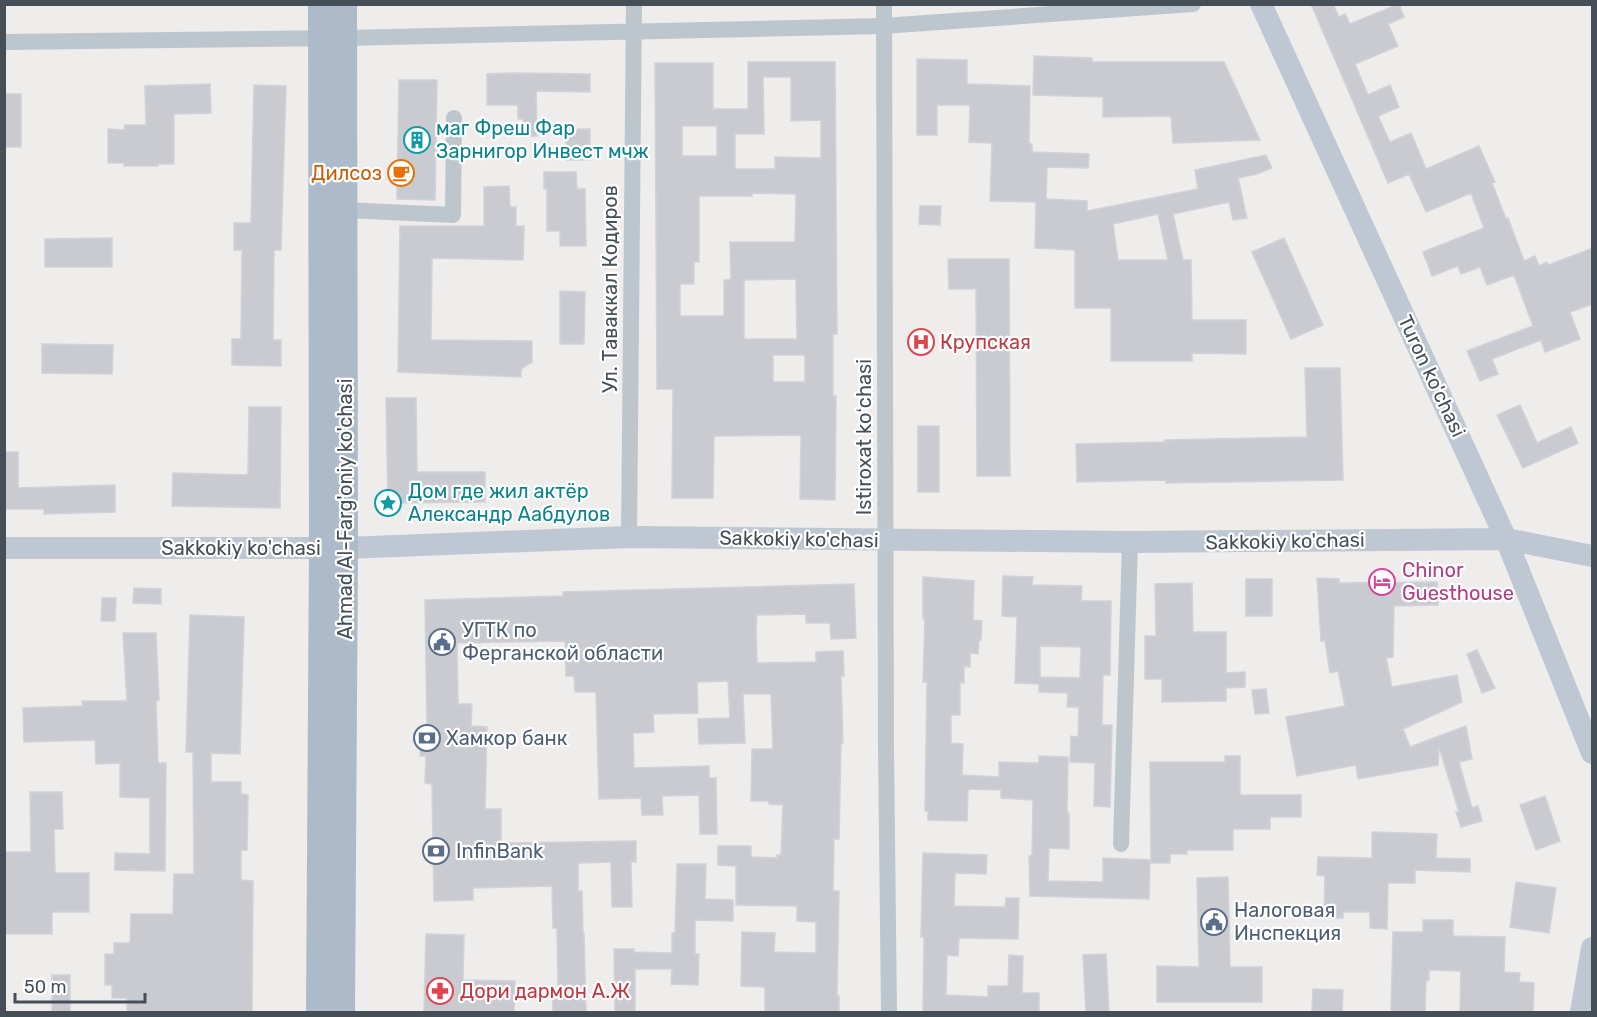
<svg xmlns="http://www.w3.org/2000/svg" width="1597" height="1017" viewBox="0 0 1597 1017" font-family="Rubik,sans-serif">
<rect width="100%" height="100%" fill="#efecec"/>
<path fill="#cacbd1" stroke="#d0d2d7" stroke-width="1.5" fill-rule="evenodd" d="M1311,4H1333L1339,17L1345,14L1350,24L1399,4L1404,17L1388,24L1398,46L1355,64L1368,95L1390,85L1399,107L1378,116L1390,142L1411,133L1426,169L1479,146L1495,182L1492,183L1506,219L1508,218L1524,261L1535,256L1539,266L1547,262L1548,265L1593,248V304L1570,312L1580,339L1545,352L1541,340L1492,359L1498,374L1480,381L1467,351L1533,326L1514,275L1487,285L1480,267L1461,274L1458,266L1432,276L1423,252L1484,228L1471,193L1426,212L1409,174L1388,183Z
M1034,56L1092,58V62H1224L1260,140L1173,143L1171,116L1103,117V97L1033,95Z
M917,59L967,60V84L1030,86L1029,144H1032V152L1089,154L1088,168L1047,167L1046,199L1087,201V211L1198,189L1195,170L1266,155L1272,168L1257,174L1238,178L1247,218L1233,220L1229,202L1173,214L1183,260H1191L1192,320H1246V354L1192,353V361H1111V308H1075V250L1035,248L1036,202L990,201L992,143L969,142L970,105H937V135H917ZM1158,214L1168,260H1118L1113,224Z
M748,62H835L837,334H833V396H836L835,500L800,499L801,435L714,436L713,498H672L673,389H657L655,63H713V109H748ZM763,77H791V121L821,120V158L775,157V169H735V134H764ZM682,126H717V156H682ZM752,193L796,194L795,242H730L731,280H724V316H680V284H694V262H699V196H752ZM796,279L797,339H744V280ZM773,355H805V382H773Z
M513,73L590,74V92L536,91L537,136L523,137V119H518V105H487V74Z
M399,80H437L435,200L397,199Z
M210,84L211,113L174,114V164H158V166H124V163H108V129L124,130L125,125H146L145,86Z
M254,85L286,86L281,250H274L273,340H281V366L232,365V339H241L242,250H234V223H251Z
M4,94H21V147H4Z
M566,129H590V160H566Z
M544,172H576L577,189H585L586,246H560V231H547V189H544Z
M509,186L510,207H516V226H524L523,260L432,258L431,340L532,341V362L521,369V377L398,372L400,226H484V187Z
M920,206H941L940,225L919,224Z
M112,238V267H45V239Z
M1284,238L1323,325L1291,339L1252,252Z
M948,259H1009L1010,476H977L976,289H949Z
M560,291L585,292L584,344H560Z
M42,344L113,345L112,374L42,373Z
M1305,368H1340L1343,480L1166,483V480L1077,482L1076,444L1165,442V440L1307,437Z
M386,398H416L417,472H485V502L388,503Z
M1520,405L1537,443L1571,427L1578,443L1523,468L1497,415Z
M249,407H281L280,508L172,506L173,473L248,475Z
M918,426H939V492H918Z
M4,452H18V488L115,485V512L44,514V509H4Z
M1003,576L1033,577L1032,585L1082,586L1081,601H1111L1110,675H1103L1102,725H1112L1110,807L1094,806L1095,763L1070,762L1071,736L1078,737L1079,707H1067L1068,693L1039,692V684L1015,683L1017,617L1002,616ZM1040,646L1081,647L1080,678L1040,677Z
M923,577L974,581L973,620L982,621L981,640H979L978,654L970,653V667L964,666V683H960V715H951V743L963,744L962,775L999,777V762L1039,763V756L1068,757L1067,813H1069V849L1049,848L1048,881L1103,882V858L1150,860L1149,899L1030,896L1029,856H1032L1033,800L1001,798V790L968,789L967,821L928,820V811H925L927,682H923L925,619H923Z
M1317,578L1339,579V583L1437,582L1438,605L1394,606L1393,657L1386,658L1392,687L1457,675L1462,702L1403,729L1410,747L1466,726L1472,759L1459,762L1472,808L1478,806L1482,821L1461,827L1456,812H1459L1439,747L1438,765L1358,779L1356,765L1297,776L1286,717L1345,706L1338,671L1330,673L1325,641H1321Z
M1246,579H1272V616H1246Z
M1192,583L1193,632H1226V673L1245,672V687L1226,688V701L1162,702V679H1145V636H1156L1155,584Z
M854,584L856,638L831,639L830,623H806V614L757,615L756,629L757,663L816,662V652L843,651L844,676H841L843,743H841L839,839H834L833,891H839L837,996H839V1012H765V987L741,986L742,932L775,933L774,952L816,953V922L797,921V906L736,905V866L718,865V846H751V857L777,858V855H781L783,805L769,804V801H751L752,749H773L771,694H743L745,743L699,744L698,719L730,718L728,681L697,682L698,713L653,714L654,732L633,733L634,768L709,766V778H716L717,834H700L699,795L662,796L663,815H642L641,798L599,799L596,692H575L574,676H566L565,641L457,643L458,704H472L471,726L487,727L485,809H501V843L636,841V862H631L632,907H612L611,862L578,863V891H582L583,934H584L586,1012H553L552,989H558L557,928H553L552,886L473,888V900L434,901L432,784L425,783L426,756H420L421,731H427L425,600L563,596V592Z
M134,588L161,589V604L133,603Z
M102,598H116L115,621H101Z
M190,615L244,617L240,754L211,753V782H241V794L248,795L247,850H241V880L253,881L252,1012H127V998H112V985H105V954H114V943H130L131,914H173L174,874H194L193,752H186Z
M123,633H156L159,700L156,701L158,763H166L165,871L115,870V853L150,854V798L120,797V763L96,764L95,740L24,742L23,708L83,706L82,701H127Z
M1477,650L1495,688L1482,693L1467,654Z
M1266,689L1269,713L1255,714L1252,690Z
M1225,756H1240V795H1301V817H1270V829H1233V850H1187V854H1170V863H1151L1150,762H1225Z
M30,792H62L63,829H54L55,873H89V912H52V934H4V852H31Z
M1545,796L1560,841L1536,850L1520,805Z
M1372,832L1437,834L1436,858L1470,859V872L1415,870V883H1388L1387,929L1370,928V912H1343V918H1324L1325,876L1317,875L1318,857L1372,858Z
M923,853L987,855L986,874L955,873L954,906L1005,907L1006,898H1019L1018,939L959,938L958,956L947,955L946,995L988,997V986H1008L1009,955L1023,956L1022,993H1039V1012H923L924,937H921Z
M677,864H706L705,899L733,900V921L695,920V954H699L698,985L671,984L672,969H635V1012H615L614,949H634V952L672,953V933H675Z
M1228,877L1230,967H1262V1002H1157V966L1199,967L1197,878Z
M1516,882L1556,888L1549,933L1510,927Z
M1423,920H1453V936L1505,937L1504,972L1520,973L1519,982L1534,983L1533,1012H1460L1461,971L1429,970V980H1426L1425,1012H1391L1393,932H1423Z
M426,934L464,935L463,980L515,981L514,1012H424Z
M1106,954L1109,1012H1086L1083,955Z
M52,975H70V1012H52Z
M1313,989L1343,990L1342,1012H1312Z"/>
<g fill="none" stroke-linecap="round" stroke-linejoin="round">
<path stroke="#bec6cd" stroke-width="16" d="M884,4L886,749L889,1012
M4,42L344,38L883,26L1193,4
M344,210L453,215L454,118
M629,537L634,4
M1121,844L1130,542"/>
<path stroke="#bec7d2" stroke-width="22" d="M1261,4L1506,539L1592,753
M4,548H345L629,537L1130,542L1506,539L1592,556
M1581,1012L1592,948"/>
<path stroke="#adbac9" stroke-width="26" d="M319,1012L322,549L321,4
M342,1012L345,548L344,4"/>
</g>
<defs>
<symbol id="building-ring" viewBox="-11 -11 22 22"><circle r="9.5" fill="#fff" stroke="#0f9aa8" stroke-width="1.5"/><path d="M-4-6H4V6H1V3H-1V6H-4ZM-2.5-4.3h1.7v1.8h-1.7ZM.8-4.3h1.7v1.8H.8ZM-2.5-1h1.7V.8h-1.7ZM.8-1h1.7V.8H.8Z" fill="#0f9aa8"/></symbol>
<symbol id="cafe-ring" viewBox="-11 -11 22 22"><circle r="9.5" fill="#fff" stroke="#e8710a" stroke-width="1.5"/><path d="M-5.5-4.5H6V0H3Q3 3.5 0 3.5H-2.5Q-5.5 3.5-5.5 0ZM3-3.2v2h1.7v-2ZM-6 4.5H4V6H-6Z" fill="#e8710a"/></symbol>
<symbol id="hospital-ring" viewBox="-11 -11 22 22"><circle r="9.5" fill="#fff" stroke="#e0444e" stroke-width="1.5"/><path d="M-5-5h3v3.5h4V-5h3V5h-3V1.5h-4V5h-3Z" fill="#e0444e"/></symbol>
<symbol id="sight-ring" viewBox="-11 -11 22 22"><circle r="9.5" fill="#fff" stroke="#0f9aa8" stroke-width="1.5"/><path d="M0-6L1.8-2.2L6-1.7L2.9 1.2L3.7 5.4L0 3.3L-3.7 5.4L-2.9 1.2L-6-1.7L-1.8-2.2Z" fill="#0f9aa8"/></symbol>
<symbol id="hotel-ring" viewBox="-11 -11 22 22"><circle r="9.5" fill="#fff" stroke="#d1479c" stroke-width="1.5"/><path d="M-6-4.5h1.5V1H6V5H4.5V3h-9V5H-6ZM-4 0a1.8 1.8 0 1 1 3.6 0ZM.5 0V-2.5h3Q6-2.5 6 0Z" fill="#d1479c"/></symbol>
<symbol id="civic-ring" viewBox="-11 -11 22 22"><circle r="9.5" fill="#fff" stroke="#5c6f8a" stroke-width="1.5"/><path d="M-.6-6.5H3V-4.5H.6V-3L4-1V1h2V6H-6V1h2V-1L-.6-3ZM-1.2 2.5V6h2.4V2.5Z" fill="#5c6f8a"/></symbol>
<symbol id="bank-ring" viewBox="-11 -11 22 22"><circle r="9.5" fill="#fff" stroke="#5c6f8a" stroke-width="1.5"/><path d="M-6-4H6V4H-6ZM0-2.3a2.3 2.3 0 1 0 0 4.6a2.3 2.3 0 1 0 0-4.6Z" fill="#5c6f8a"/></symbol>
<symbol id="pharmacy-ring" viewBox="-11 -11 22 22"><circle r="9.5" fill="#fff" stroke="#e0444e" stroke-width="1.5"/><path d="M-2-6h4v4h4v4h-4v4h-4v-4h-4v-4h4Z" fill="#e0444e"/></symbol>
</defs>
<g fill-rule="evenodd">
<use href="#building-ring" x="402" y="125" width="30" height="30"/>
<use href="#cafe-ring" x="386" y="158" width="30" height="30"/>
<use href="#hospital-ring" x="906" y="327" width="30" height="30"/>
<use href="#sight-ring" x="373" y="488" width="30" height="30"/>
<use href="#hotel-ring" x="1367" y="567" width="30" height="30"/>
<use href="#civic-ring" x="427" y="627" width="30" height="30"/>
<use href="#bank-ring" x="412" y="723" width="30" height="30"/>
<use href="#bank-ring" x="421" y="836" width="30" height="30"/>
<use href="#civic-ring" x="1199" y="907" width="30" height="30"/>
<use href="#pharmacy-ring" x="425" y="976" width="30" height="30"/>
</g>
<g text-anchor="middle" dominant-baseline="central" stroke-width="4.5" stroke-linejoin="round" paint-order="stroke">
<g font-size="20" fill="#0d838f" stroke="#fff" text-anchor="start">
<text x="436" y="128">маг Фреш Фар<tspan x="436" dy="23">Зарнигор Инвест мчж</tspan></text>
<text x="408" y="491">Дом где жил актёр<tspan x="408" dy="23">Александр Аабдулов</tspan></text>
</g>
<g font-size="20" fill="#c56008" stroke="#fff" text-anchor="end">
<text x="382" y="173">Дилсоз</text>
</g>
<g font-size="20" fill="#464f58" stroke="#fff">
<text transform="translate(610 289) rotate(-90)">Ул. Таваккал Кодиров</text>
<text transform="translate(1432 376) rotate(65)">Turon ko'chasi</text>
<text transform="translate(864 437) rotate(-90)">Istiroxat koʻchasi</text>
<text transform="translate(345 509) rotate(-90)">Ahmad Al-Farg'oniy ko'chasi</text>
<text transform="translate(799 539) rotate(1)">Sakkokiy ko'chasi</text>
<text transform="translate(1285 541) rotate(-1)">Sakkokiy ko'chasi</text>
<text x="241" y="548">Sakkokiy ko'chasi</text>
</g>
<g font-size="20" fill="#be3a42" stroke="#fff" text-anchor="start">
<text x="940" y="342">Крупская</text>
<text x="460" y="991">Дори дармон А.Ж</text>
</g>
<g font-size="20" fill="#b23c85" stroke="#fff" text-anchor="start">
<text x="1402" y="570">Chinor<tspan x="1402" dy="23">Guesthouse</tspan></text>
</g>
<g font-size="20" fill="#4e5e75" stroke="#fff" text-anchor="start">
<text x="462" y="630">УГТК по<tspan x="462" dy="23">Ферганской области</tspan></text>
<text x="446" y="738">Хамкор банк</text>
<text x="456" y="851">InfinBank</text>
<text x="1234" y="910">Налоговая<tspan x="1234" dy="23">Инспекция</tspan></text>
</g>
</g>
<rect width="1597" height="1017" fill="none" stroke="#464f58" stroke-width="12"/>
<path d="M15 993v9h130v-9" fill="none" stroke="#464f58" stroke-width="3"/>
<text x="24" y="993" font-size="18" fill="#464f58" stroke="#ffffff" stroke-width="4.5" paint-order="stroke">50 m</text>
</svg>
